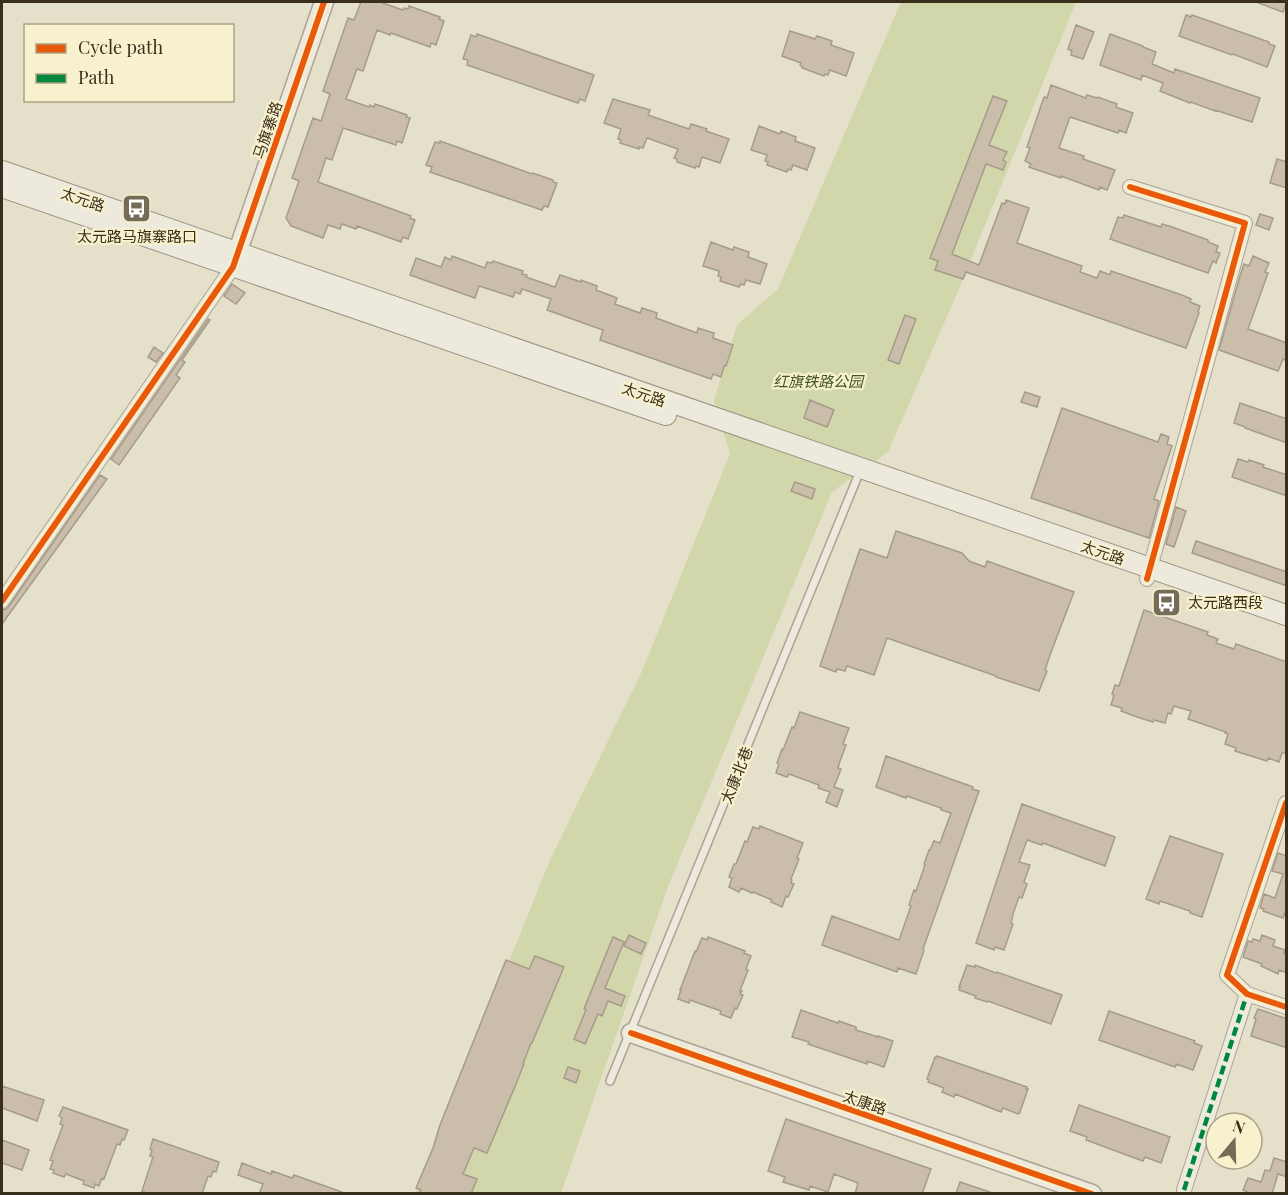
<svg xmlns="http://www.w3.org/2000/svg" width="1288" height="1195" viewBox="0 0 1288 1195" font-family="'Playfair Display','Noto Sans SC',serif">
<rect width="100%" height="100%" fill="#e5e0ca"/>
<path fill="#d2d7ab" d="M901,2H1076L959,289L888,452L832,492L669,884L561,1193L415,1194L550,860L642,671L730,454L714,400L737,325L778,289Z"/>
<path fill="#cabeab" stroke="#a59b89" stroke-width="1.5" d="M361,2H380L403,10L404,8L408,9L409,6L440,17L439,19L444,21L436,45L431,43L430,47L391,33L390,35L377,30L363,71L357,69L346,99L369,107L370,105L374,107L375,104L407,115L406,117L410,118L402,143L397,141L396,145L343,128L332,160L326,158L318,182L411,216L410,218L415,220L408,239L403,237L401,242L357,226L356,229L342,224L340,229L328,225L323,238L291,226L286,218L299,181L292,178L313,118L321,121L330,94L323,91L348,18L354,20Z
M1256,2H1287L1283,12Z
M1186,15L1191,17L1192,15L1269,42V44L1275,46L1267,67L1233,54L1232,55L1179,36Z
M1076,25L1094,32L1083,59L1071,55L1072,51L1068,49Z
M790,31L815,39L817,36L832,41L831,45L854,53L846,76L830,70L828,75L825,74L824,76L802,68L803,67L800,65L801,63L782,56Z
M477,34L594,75L585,101L580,99L578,103L467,65L468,60L463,59L471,35L476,37Z
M1110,34L1143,46V47L1156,52L1152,64L1174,73L1175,69L1260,98L1252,122L1215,110V111L1191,102L1190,103L1160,91L1163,83L1142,75L1141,80L1100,65Z
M1051,85L1086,98L1087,95L1097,98L1098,97L1117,104L1116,107L1133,113L1126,133L1119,130L1118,133L1070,117L1059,148L1084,156L1083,159L1115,170L1107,190L1100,187L1099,190L1061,176V178L1029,167L1031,164L1025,161L1030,148L1027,147L1044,97L1047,98Z
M993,96L1007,101L989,145L1007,152L1003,160L1006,162L1003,170L986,164L952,254L979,265L1002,203L1005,204L1006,200L1029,208L1017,243L1082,266L1080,272L1097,278L1100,271L1110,275L1111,271L1182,295L1191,299L1190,302L1200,306L1198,312L1199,313L1186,348L966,272L963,279L935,270L938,261L930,258Z
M613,99L650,110L648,115L689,129L691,124L707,129L706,131L729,139L720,163L702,157L699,167L696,166L695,168L677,162V159L674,158L678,149L647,138L643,148L639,147V149L620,143L621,140L618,139L621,129L604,123Z
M759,126L780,134L781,131L796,137L795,141L815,148L807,170L793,165L791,170L788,169L787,172L767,165L768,162L765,161L767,155L751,150Z
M440,141L532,174L533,173L553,180V182L557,183L548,207L544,206L542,210L430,172L432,167L426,165L435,142L440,143Z
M1277,159L1287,162V188L1270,183Z
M1260,214L1273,218L1269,230L1256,225Z
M1124,215L1161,227L1162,224L1172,227L1208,240V242L1218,246L1216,252L1220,253L1216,263L1213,261L1208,273L1110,239L1118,217L1123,218Z
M711,242L733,250L734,247L749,252L748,257L767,264L760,284L746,280L744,285L741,284L739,287L720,281L721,277L718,276L719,271L703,266Z
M452,256L485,268L487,262L492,263L493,261L523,271L522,274L527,275L526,277L555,287L560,275L581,282V280L597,286L596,290L617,298L615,304L640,313L642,308L657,313L656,318L697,333L698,328L714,333L713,338L733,345L726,366H724L721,377L713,374L711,379L600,340L603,330L547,310L551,299L522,289L520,294L515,292L513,297L479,286L475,298L410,275L416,258L441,267L445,257L451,260Z
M1253,256L1269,263L1265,272L1268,273L1248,329L1287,343V361L1283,359L1278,371L1219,350L1240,276L1244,264L1249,266Z
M232,284L245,293L236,304L224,296Z
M905,315L916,319L899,364L888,360Z
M208,319L210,320L182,360L185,362L176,375L180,378L119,465L111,459Z
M154,347L163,353L156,362L148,357Z
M1025,392L1040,397L1037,407L1021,402Z
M810,400L834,410L827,427L804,418Z
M1240,403L1287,419V443L1245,428V427L1234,423Z
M1062,408L1158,442L1161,434L1169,437L1167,444L1172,446L1154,499L1159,501L1149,538L1031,498Z
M1238,459L1248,462L1249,460L1264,465L1263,467L1287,475V496L1232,477Z
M100,475L107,479L2,624V610L6,609L9,606Z
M795,482L815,489L812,499L791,491Z
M1176,507L1186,511L1174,547L1166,544Z
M896,531L962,553L969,561L985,567L987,561L1074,592L1050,655L1045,670L1047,671L1039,691L996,677V676L887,638L874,675L847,666L845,671L837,669L836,672L820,666L860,549L887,558Z
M1196,541L1287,572V586L1192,553Z
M1144,610L1208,632L1207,635L1218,639L1216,643L1234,649L1236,644L1287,662V748L1285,753H1282L1279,762L1268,758L1267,761L1235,751L1236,748L1225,744L1228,734L1225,733L1226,732L1188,719L1191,711L1174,706L1171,714L1168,713L1165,723L1154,720L1153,722L1140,718L1121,711L1122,708L1111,705L1114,695L1112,694L1115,685L1119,686Z
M800,712L849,728L843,744L846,745L839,764L838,768L841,769L834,787L843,790L837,807L826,802L830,792L818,788L819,785L789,774L787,777L776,773L779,764L777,763L782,749L783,750L792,727L794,728Z
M886,756L973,787L972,789L979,791L923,949L924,950L916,974L898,968L897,972L822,945L832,916L899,940L911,906L909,905L914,890L916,891L925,865L924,864L929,850H930L934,841L940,843L951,813L941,810V808L907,796L906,798L876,787Z
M1022,804L1115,837L1105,866L1043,843L1042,845L1027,840L1019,862L1030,865L1024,882L1027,884L1022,898L1019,897L1013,914L1011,923L1013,924L1004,950L995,947L994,950L976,943Z
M760,826L803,843L797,858L799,859L791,879L792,880L791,883L794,884L788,897L786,896L782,907L771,902L772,900L753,892L752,893L741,888L739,892L729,887L732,878L729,877L734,864H736L745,841L747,842L753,827L759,829Z
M1170,836L1223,854L1202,917L1190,913V911L1160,901L1159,904L1146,899Z
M1278,853L1287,856V907L1283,918L1263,911L1264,909L1260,908L1264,894L1275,898L1283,874L1272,871Z
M629,935L646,943L641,954L624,946Z
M1262,935L1275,940L1273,946L1285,950L1284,953L1287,954V973L1279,970L1278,974L1261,966L1262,964L1243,957L1248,941L1252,942L1253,939L1260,941Z
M613,937L624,942L605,988L625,996L621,1006L608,1001L602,1016L598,1014L585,1044L574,1039L586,1010L584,1009Z
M708,937L745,951L744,953L751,956L746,969L748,970L740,991H742L740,994L743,995L737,1009L735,1008L731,1018L720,1014L721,1011L701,1004L690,1000L689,1003L678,999L681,990H680L695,951L696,952L702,938L707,940Z
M535,956L564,967L532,1043H531L523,1064H524L516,1084L487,1153L474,1148L463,1174L477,1179L471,1194H419L421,1190L416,1188L433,1148L440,1125L506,960L529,969Z
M967,965L975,967V965L996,973L997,972L1062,995L1051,1024L988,1001L987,1002L975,998L976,996L959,990L960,987H959Z
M1258,1009L1287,1019V1048L1251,1036L1256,1019L1254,1018Z
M801,1010L838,1023L839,1021L856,1027V1030L878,1037V1036L893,1041L884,1067L867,1061V1064L808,1044L809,1042L792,1037Z
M1109,1011L1195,1041L1194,1043L1202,1046L1193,1070L1176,1064L1175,1067L1099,1040Z
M937,1056L1027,1087L1026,1089H1028L1020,1112L1018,1114L1003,1108L1001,1112L955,1094L954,1097L942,1092L944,1088L928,1082L929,1080L927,1079L935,1057L936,1058Z
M568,1067L580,1071L576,1083L564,1078Z
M2,1086L44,1100L37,1121L2,1108Z
M1079,1105L1170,1137L1161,1163L1145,1157L1143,1161L1086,1140L1087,1137L1070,1131Z
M63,1107L128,1130L124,1140L122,1139L120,1145L117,1144L104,1179L102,1178L99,1186L95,1184L94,1188L83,1184L84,1181L66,1174L64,1177L53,1173L54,1170L50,1169L53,1161L50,1160L63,1125L60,1124L62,1118L59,1116Z
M786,1119L931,1169L922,1194H855L858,1183L834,1174L828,1192L810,1186L809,1190L783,1182L785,1177L768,1171Z
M153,1139L219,1162L216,1172L213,1171L211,1177L208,1176L202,1194H148L142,1191L153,1157L150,1156L152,1150L150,1149Z
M2,1140L29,1150L22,1170L2,1163Z
M1274,1158L1287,1162V1177L1278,1174L1272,1194H1252L1243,1190L1248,1178L1261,1182L1265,1170L1270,1171Z
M242,1163L271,1174L272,1171L292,1178L294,1175L342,1192V1194H259L263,1184L238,1175Z
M960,1182L990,1192V1194H956Z"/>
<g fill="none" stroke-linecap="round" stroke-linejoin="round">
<defs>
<path id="service" d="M610,1081L860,471"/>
<path id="minor" d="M1130,187L1245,223L1147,579
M2,601L233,267
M1286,803L1227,975L1247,994L1286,1007
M1184,1190L1247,994"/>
<path id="tertiary" d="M233,265L324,2
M631,1033L1092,1194"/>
<path id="secondary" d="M2,171L1286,615
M2,187L666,415"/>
</defs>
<use href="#service" stroke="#aaa494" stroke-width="10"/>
<use href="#minor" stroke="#aaa494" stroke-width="16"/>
<use href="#tertiary" stroke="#aaa494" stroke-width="21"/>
<use href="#secondary" stroke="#9a9484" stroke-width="22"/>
<use href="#service" stroke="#ede9dc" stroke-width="7"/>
<use href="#minor" stroke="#ede9dc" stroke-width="14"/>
<use href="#tertiary" stroke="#ede9dc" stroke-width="18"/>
<use href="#secondary" stroke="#ede9dc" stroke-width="20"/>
<path stroke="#00873e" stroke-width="4.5" stroke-dasharray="9 4.5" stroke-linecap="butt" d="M1184,1190L1247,994"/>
<defs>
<path id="cycleway" d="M1130,187L1245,223L1147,579
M2,601L233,267L324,2
M1286,803L1227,975L1247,994L1286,1007
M631,1033L1092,1194"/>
</defs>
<use href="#cycleway" stroke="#f8f1ce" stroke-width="10"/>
<use href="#cycleway" stroke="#e8590c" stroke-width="6"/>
</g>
<defs>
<symbol id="bus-square" viewBox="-11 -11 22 22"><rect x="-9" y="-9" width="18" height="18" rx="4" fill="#756c58" stroke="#f8f1ce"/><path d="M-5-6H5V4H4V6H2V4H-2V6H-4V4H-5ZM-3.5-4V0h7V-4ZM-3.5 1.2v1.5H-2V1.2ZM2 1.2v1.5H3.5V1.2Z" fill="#fff"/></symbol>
</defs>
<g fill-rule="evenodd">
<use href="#bus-square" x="120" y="192" width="33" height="33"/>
<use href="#bus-square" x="1150" y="586" width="33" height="33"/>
</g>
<g text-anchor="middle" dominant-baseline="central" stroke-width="4.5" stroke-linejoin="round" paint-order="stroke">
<g font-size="15" fill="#392d1b" stroke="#f8f1ce">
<text transform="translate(267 130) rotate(-71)">马旗寨路</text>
<text transform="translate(83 199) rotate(19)">太元路</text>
<text transform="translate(644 394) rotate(19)">太元路</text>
<text transform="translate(1103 552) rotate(19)">太元路</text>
<text transform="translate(736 775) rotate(-68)">太康北巷</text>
<text transform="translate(865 1102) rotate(19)">太康路</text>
</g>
<g font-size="15" fill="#392d1b" stroke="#f8f1ce">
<text x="137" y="236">太元路马旗寨路口</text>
<text x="1188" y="602" text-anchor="start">太元路西段</text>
</g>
<g font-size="15" font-style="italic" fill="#435720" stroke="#f8f1ce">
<text x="818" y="381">红旗铁路公园</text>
</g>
</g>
<rect width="1288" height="1195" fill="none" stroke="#392d1b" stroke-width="6"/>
<rect x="24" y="24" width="210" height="78" fill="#f8f1ce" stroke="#aca386" stroke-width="1.5"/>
<rect x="36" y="44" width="30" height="9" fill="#e8590c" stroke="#aca386" stroke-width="1.5"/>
<text x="78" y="54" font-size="18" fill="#392d1b">Cycle path</text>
<rect x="36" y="74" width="30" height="9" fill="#00873e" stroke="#aca386" stroke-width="1.5"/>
<text x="78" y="84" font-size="18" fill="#392d1b">Path</text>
<g transform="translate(1234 1141) rotate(19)"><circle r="28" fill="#f8f1ce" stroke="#aca386" stroke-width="1.5"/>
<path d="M0-4.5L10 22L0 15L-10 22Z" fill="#756c58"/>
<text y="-9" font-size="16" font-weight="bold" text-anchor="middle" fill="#392d1b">N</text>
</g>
</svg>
